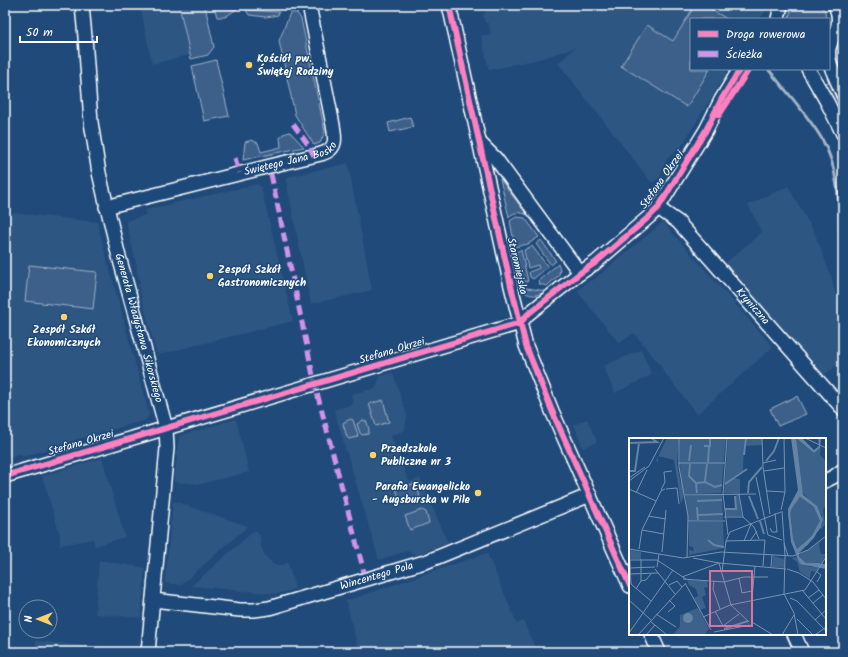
<svg xmlns="http://www.w3.org/2000/svg" width="848" height="657" viewBox="0 0 848 657" font-family="Kalam,sans-serif">
<rect width="100%" height="100%" fill="#1f4a7a"/>
<filter id="ink" filterUnits="userSpaceOnUse"><feTurbulence type="fractalNoise" baseFrequency=".025" numOctaves="2"/><feDisplacementMap in="SourceGraphic" scale="8" xChannelSelector="R" yChannelSelector="G"/><feConvolveMatrix kernelMatrix="1 2 1 2 8 2 1 2 1" color-interpolation-filters="sRGB"/></filter>
<g filter="url(#ink)">
<path fill="#2e5683" d="M135,5H179L190,55L152,64L141,10L136,9Z
M484,5H766L767,9L760,19H691V69H729L681,147L666,160L660,177L652,183L558,63L576,47L543,58L489,70L481,36L491,34L488,23H485L483,14L486,13Z
M348,163L372,290L311,304L286,181L287,177Z
M258,184L261,187L293,321L157,355L138,285L140,284L136,268L137,267L126,221L146,215L145,210Z
M788,186L814,232L821,249L831,276L834,289L843,314V361L823,376L723,265L762,232L748,205Z
M5,212L97,222L149,414L146,420L75,440V441L22,457L21,453L14,455V457L11,458L5,457Z
M663,222L773,347L697,414L664,372L661,366L634,333L626,339L619,343L577,291L590,280L592,281Z
M641,350L652,375L615,393L603,366Z
M393,373L407,415L405,430L391,436L409,482L420,478L448,543L416,555L407,551L379,560L334,410L353,404L351,394L376,388L380,376Z
M236,419L249,472L201,484L174,482L179,436Z
M587,419L597,442L583,448L574,425Z
M102,458L125,537L95,546L93,539L62,545L60,547V535L42,476Z
M173,501L248,526L181,585L165,583Z
M255,530L260,536L261,546L265,556L273,564L279,566L288,563L295,589L277,594L191,586Z
M487,553L517,624L523,621L537,652H359L346,601Z
M99,560L145,568L141,618L95,614Z
M36,641L85,646L138,652H36Z"/>
<path fill="#3c618b" stroke="#9eb0c5" d="M179,5L205,6L214,47L208,55L191,59Z
M695,5H704L727,19H691V69H710L687,107L621,66L647,25L673,41Z
M796,5H820L825,11L826,19H789L790,13Z
M214,6L237,9L225,17H217Z
M246,10L279,12L278,15L266,17L249,15Z
M290,13H297L301,19L325,132L320,143L314,145L295,115L279,41Z
M843,27V64L837,70L833,50Z
M216,60L229,116L204,121L192,66Z
M830,82L842,115L841,116L823,83Z
M410,117L413,127L390,132L388,123Z
M290,132L304,147L243,160L245,142L252,140L258,143L261,152L281,147L280,138L283,134Z
M500,179L527,215C521,212 514,211 509,217Z
M516,217L525,218L539,237L528,244L515,247L510,221Z
M541,240L556,261L551,265L536,244Z
M532,246L548,267L533,279L530,277L529,272L539,268L538,265L528,268L524,250Z
M521,250L528,281L527,282L522,280L516,252Z
M558,264L560,269L559,275L547,286L539,284L538,281Z
M29,265L97,272L93,309L25,301Z
M521,287L546,291C537,297 526,297 521,287Z
M797,396L806,414L778,426L770,409Z
M383,400L389,422L376,426L369,404Z
M351,419L353,420L358,435L357,437L349,439L347,437L343,424L344,422Z
M363,420L367,422L369,430L368,434L362,435L360,433L357,424Z
M413,484L417,485L420,497L401,504L396,489Z
M422,510L426,512L429,523L410,530L405,516Z"/>
<g fill="none" stroke-linecap="round" stroke-linejoin="round">
<path stroke="#a3b5c8" stroke-width="3" d="M768,69C786,91 807,114 822,139C838,167 839,200 840,231C840,243 842,255 843,267"/>
<defs>
<g id="minor">
<path id="s1" d="M82,5L85,37L91,122L99,173L118,253L166,428L167,448L148,652"/>
<path d="M449,5L511,286L526,346L552,411L630,586"/>
<path d="M778,19L781,5"/>
<path d="M834,35C832,39 830,44 829,48C826,62 837,80 843,94"/>
<path d="M829,41C839,31 841,18 835,5"/>
<path d="M808,69L827,102L843,134"/>
<path d="M479,142L496,159L580,273"/>
<path id="s2" d="M106,207L270,166L321,154C339,149 335,136 332,120L309,5"/>
<path id="s3" d="M658,208L678,222L843,409"/>
<path d="M5,476L520,323L528,314L580,273L595,263L650,216L658,208L706,130L721,100L740,69"/>
<path d="M825,481L835,476L843,470"/>
<path id="s4" d="M153,600L240,610H254L269,608L428,561L590,495"/>
<path d="M651,634L659,652"/>
<path d="M794,634L802,652"/>
</g>
</defs>
<use href="#minor" stroke="#fff" stroke-width="16"/>
<use href="#minor" stroke="#1f4a7a" stroke-width="13"/>
<path stroke="#d193ec" stroke-width="5" stroke-dasharray="10 5" stroke-linecap="butt" d="M293,124L309,146L314,156
M235,158L239,173
M271,174L315,385L364,572"/>
<defs>
<path id="cycleway" d="M449,5L511,286L526,346L552,411L630,586
M719,115L749,69
M5,476L520,323L528,314L580,273L595,263L650,216L658,208L706,130L721,100L740,69"/>
</defs>
<use href="#cycleway" stroke="#1f4a7a" stroke-width="8"/>
<use href="#cycleway" stroke="#ff80c0" stroke-width="6"/>
</g>
</g>
<g fill="#ffd166" stroke="#1f4a7a" stroke-width="1.5">
<circle cx="249" cy="65" r="4"/>
<circle cx="210" cy="276" r="4"/>
<circle cx="64" cy="317" r="4"/>
<circle cx="373" cy="455" r="4"/>
<circle cx="478" cy="493" r="4"/>
</g>
<g text-anchor="middle" dominant-baseline="central" stroke-width="3" stroke-linejoin="round" paint-order="stroke">
<g font-size="11" font-weight="bold" fill="#fff" stroke="#1f4a7a" text-anchor="start">
<text x="257" y="59">Kościół pw.<tspan x="257" dy="13">Świętej Rodziny</tspan></text>
<text x="218" y="270">Zespół Szkół<tspan x="218" dy="13">Gastronomicznych</tspan></text>
<text x="64" y="330" text-anchor="middle">Zespół Szkół<tspan x="64" dy="13">Ekonomicznych</tspan></text>
<text x="381" y="449">Przedszkole<tspan x="381" dy="13">Publiczne nr 3</tspan></text>
<text x="470" y="487" text-anchor="end">Parafia Ewangelicko<tspan x="470" dy="13">- Augsburska w Pile</tspan></text>
</g>
<g font-size="11" fill="#fff" stroke="#1f4a7a">
<text stroke="none"><textPath href="#s2" startOffset="191">Świętego Jana Bosko</textPath></text>
<text transform="translate(662 180) rotate(-55)">Stefana Okrzei</text>
<text transform="translate(517 266) rotate(77)">Staromiejska</text>
<text stroke="none"><textPath href="#s3" startOffset="137">Kryniczna</textPath></text>
<text stroke="none"><textPath href="#s1" startOffset="329">Generała Władysława Sikorskiego</textPath></text>
<text transform="translate(392 351) rotate(-17)">Stefana Okrzei</text>
<text transform="translate(81 443) rotate(-16)">Stefana Okrzei</text>
<text stroke="none"><textPath href="#s4" startOffset="229">Wincentego Pola</textPath></text>
</g>
</g>
<g transform="translate(629 438)">
<rect width="197" height="197" fill="#1f4a7a"/>
<path d="M38,0H50L48,26L52,47L50,0H97L92,55L55,57L52,66L45,22L29,18V24L27,23ZM99,0H133V7L115,8L114,33L103,40L111,41V56L95,55ZM166,0L185,15L192,9L191,17L197,23V67L194,72L196,86L192,92L193,77L173,54ZM93,56L94,82L59,83L56,58ZM107,57H110L113,78H96V71L107,72ZM171,59L186,70L191,84L180,101L168,111L164,102L161,73ZM59,84H94L95,110L60,117V112L65,113L64,109L60,108ZM194,102L190,106L192,116H197L193,125L179,126L172,122L170,117ZM0,112L12,114V121H0ZM144,118L155,121L156,130L143,129ZM166,119L181,129L191,128L187,134L182,133L181,141L171,134L168,124L163,120ZM58,142L78,143L79,149L75,150L77,157L73,159L77,170L71,172L65,160L69,158L67,151L60,147ZM69,170L80,191L77,195L74,197H44L51,188V177Z" fill="#3c618b"/>
<path d="M162,0H167L174,57L188,68L194,82L185,100L170,115V119L177,125L197,126V131L171,126L162,104L159,71L169,52ZM171,59L185,69L191,83L182,99L168,111L164,102L161,73ZM189,0H192L191,10L185,15L168,1H174L185,12L190,8ZM54 180a5 5 0 1 1 10 0a5 5 0 1 1-10 0Z" fill="#6583a4" fill-rule="evenodd"/>
<path fill="none" stroke="#6583a4" stroke-width="2" d="M0,5L28,4L22,0M165,5L171,56L162,68L160,76L163,101L168,115M75,8H81V0M115,17L117,0M60,23L62,7M137,23L145,13L150,0M79,24L80,9M61,26L60,38L67,45L68,55M0,33H6L10,5M76,43L78,26M68,45L76,44L86,49L93,47M96,46L118,31M119,55L120,44L133,29M171,56L187,69L192,82L191,89L178,105M120,58L129,81M68,63L93,62M68,69L69,82M96,71H107L106,58M69,77L94,76M131,83L135,96M79,102L85,107L95,109M168,114L175,107L179,105L177,107H175M168,118L175,126H191M95,191L119,183"/>
<path fill="none" stroke="#7992af" stroke-width="1" d="M50,0V29L59,78L58,120M98,0L94,56L99,97M133,0L134,29L141,76M176,0L197,10M49,25H96M134,25L147,22M135,33L155,30M127,39L139,97M0,40L16,29M0,43L20,28L35,0M0,51L27,63M37,51L48,50L50,66M32,52L36,44L35,34L43,33M138,53L156,54M7,55L18,32M110,56L114,79L125,89L130,101M56,57L127,56M152,72L156,54L155,0M153,73L156,118M19,78L37,81M95,79H114M59,83H96M141,90L143,94H148L146,75M13,92L35,96M139,97L153,102M97,103L136,102M115,103L122,86M121,103L128,93M155,105L159,118M0,111L54,120L92,114L164,118L179,112L197,98M10,111L13,92L32,53L36,51M33,114L37,72M156,118L155,156L165,175L169,197M64,120L90,125L157,131M134,128L136,102M28,129L30,116M142,129L143,117M0,130L26,129M26,131L46,156M158,131L170,135L184,144L197,161M93,134L97,103L101,94L152,74M188,134L192,137L188,144M1,136L29,135M53,139L90,125L102,167L120,184M110,140L113,155L123,153M54,141L95,144L115,139H139M12,143L17,142L22,136M85,143L84,151L91,171M56,145L82,192M40,147L48,143L53,149M7,151L12,143V121M173,152L197,181M123,160L126,128M161,160L168,163L197,193M179,160L190,152M0,162L22,182M22,163L2,146L1,122H28L57,141M184,165L194,157M86,173L94,188L110,176M39,174L46,168L40,162M27,176L47,189M74,179L101,167L176,152L197,119M168,181L184,197M186,182L197,172M21,183L38,197M123,184L144,197M85,194L121,187M0,195L44,132M9,197L56,146M17,197L26,187M153,197L165,177M186,197L197,189"/>
<path fill="#da749d" fill-opacity="0.15" stroke="#da749d" stroke-width="2" d="M81,133H123V188H81Z"/>
<rect width="197" height="197" fill="none" stroke="#fff" stroke-width="2"/>
</g>
<rect width="848" height="657" fill="none" stroke="#1f4a7a" stroke-width="20"/>
<rect x="10" y="10" width="828" height="637" fill="none" stroke="#fff" stroke-width="1.5" filter="url(#ink)"/>
<rect x="690" y="18" width="140" height="52" fill="#1f4a7a" stroke="#7992af"/>
<rect x="698" y="31" width="20" height="6" fill="#ff80c0" stroke="#7992af"/>
<text x="726" y="38" font-size="12" fill="#ffffff">Droga rowerowa</text>
<rect x="698" y="51" width="20" height="6" fill="#d193ec" stroke="#7992af"/>
<text x="726" y="58" font-size="12" fill="#ffffff">Ścieżka</text>
<g transform="translate(38 619) rotate(270)"><circle r="19" fill="#1f4a7a" stroke="#7992af"/>
<path d="M0-3L7 15L0 10L-7 15Z" fill="#ffd166"/>
<text y="-6" font-size="11" font-weight="bold" text-anchor="middle" fill="#ffffff">N</text>
</g>
<path d="M20 36v6h77v-6" fill="none" stroke="#ffffff" stroke-width="2"/>
<text x="26" y="36" font-size="12" fill="#ffffff" stroke="#1f4a7a" stroke-width="3" paint-order="stroke">50 m</text>
</svg>
